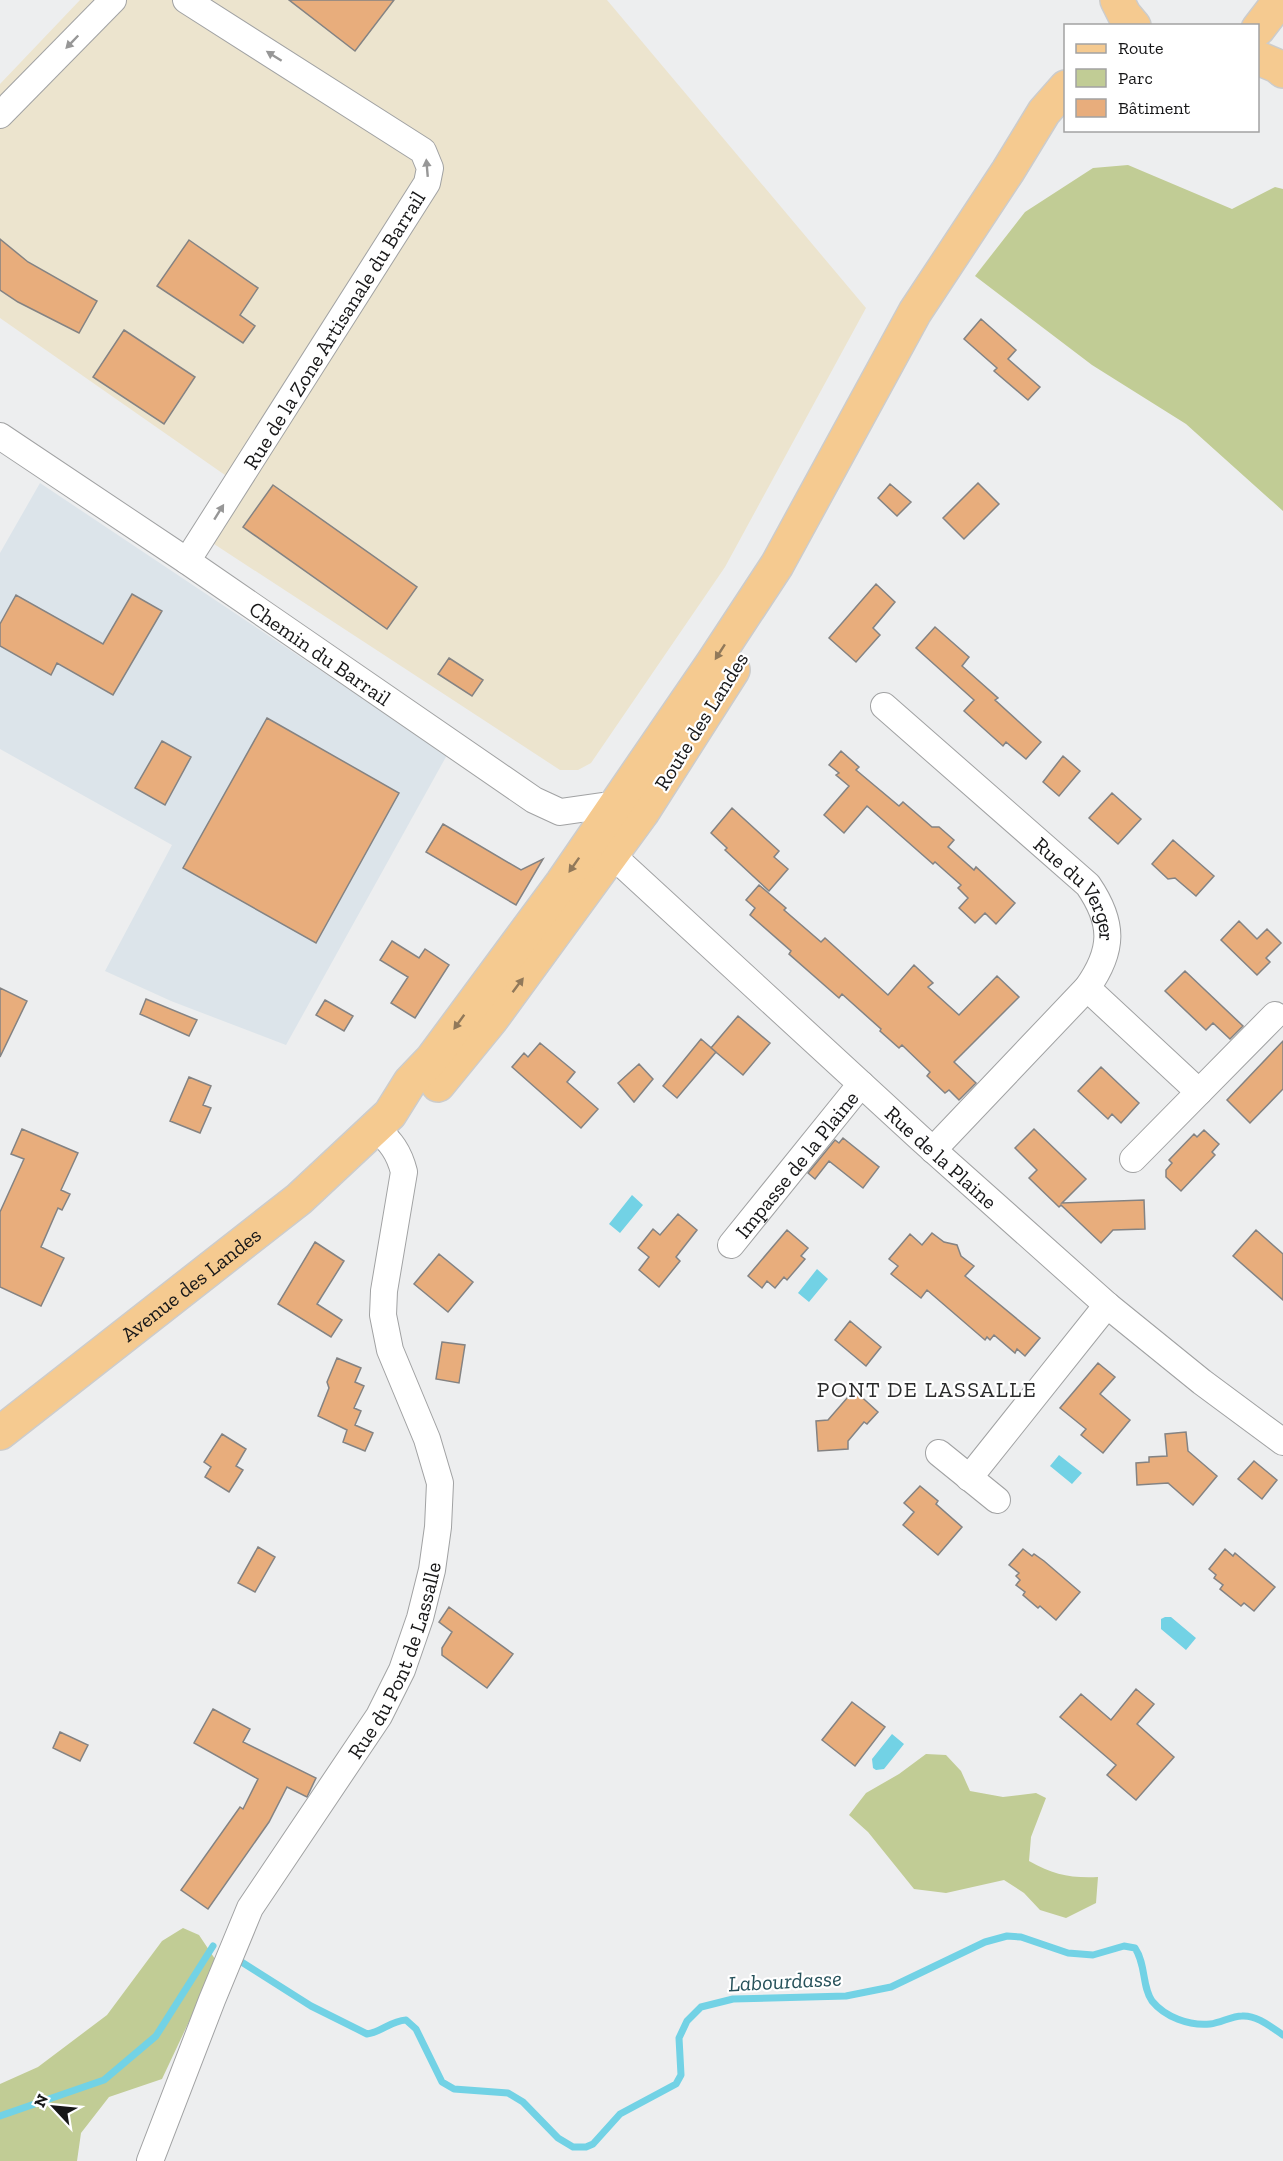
<svg xmlns="http://www.w3.org/2000/svg" width="1283" height="2161" viewBox="0 0 1283 2161" font-family="'Zilla Slab',serif">
<rect width="100%" height="100%" fill="#edeeef"/>
<path fill="#dce4ea" d="M40,483L447,755L286,1045L171,1001L105,971L172,845L0,749V553Z"/>
<path fill="#ece4ce" d="M80,0H607L866,308L725,567L591,763L578,770H560L211,542L245,489L0,318V84Z"/>
<path fill="#c1cc95" d="M1128,165L1232,209L1275,187L1283,189V511L1186,424L1092,365L975,276L1025,212L1093,168Z
M926,1754L946,1755L961,1771L970,1791L1003,1797L1036,1793L1046,1798L1031,1837L1029,1861C1054,1875 1069,1878 1098,1877L1096,1903L1066,1918L1040,1910L1024,1893L1004,1880L946,1893L914,1889L868,1832L849,1815L866,1793L899,1774Z
M183,1928L199,1935L217,1962L162,2079L109,2097L81,2133L77,2161H0V2084L38,2067L107,2015L162,1941Z"/>
<path fill="#72d2e5" d="M632,1195L643,1205L620,1233L609,1224Z
M817,1269L828,1279L809,1302L798,1293Z
M1059,1455L1082,1473L1072,1484L1050,1466Z
M1165,1617H1171L1196,1638L1186,1650L1161,1629V1619Z
M892,1734L904,1744L884,1769L876,1770L873,1768L872,1759Z"/>
<g fill="none" stroke-linecap="round" stroke-linejoin="round">
<path stroke="#72d2e5" stroke-width="7" d="M240,1961L311,2006L367,2034C382,2032 390,2021 406,2020L416,2029L442,2082L454,2089L508,2093L523,2102L558,2138L573,2147H586L593,2144L620,2114L676,2084L681,2075L679,2038L687,2021L701,2007L733,1999L846,1996L891,1987L985,1942L1007,1936L1021,1937L1068,1953L1093,1955L1124,1946L1135,1948C1146,1964 1142,1987 1152,2001C1165,2017 1189,2026 1210,2024C1221,2023 1231,2016 1242,2016C1257,2015 1271,2027 1283,2035
M0,2116L104,2080L156,2036L213,1946"/>
</g>
<path fill="#e8ad7c" stroke="#848383" stroke-width="1.5" d="M289,0H394L355,51Z
M0,239L28,262L97,301L79,333L18,302L0,290Z
M189,240L258,288L240,315L255,326L243,343L157,286Z
M981,319L1016,350L1008,359L1040,387L1028,400L994,371L997,368L964,339Z
M124,330L195,377L164,424L93,377Z
M978,483L999,504L964,539L943,518Z
M890,484L911,502L897,516L878,498Z
M273,485L417,587L387,629L243,527Z
M876,584L895,602L873,628L880,635L856,662L829,638Z
M132,594L162,611L113,695L57,663L51,675L0,646V624L16,595L103,644Z
M935,627L969,657L962,666L998,698L995,700L1041,742L1026,759L1006,742L1003,746L964,711L974,700L916,648Z
M449,658L483,680L472,696L438,674Z
M267,718L399,793L316,943L183,868Z
M162,741L191,757L165,805L135,788Z
M841,751L859,767L856,770L899,806L903,802L932,827H939L954,840L948,847L974,870L976,867L1015,903L996,924L985,913L975,923L959,908L968,898L958,888L961,885L935,862L933,864L867,806L844,833L824,815L849,786L836,775L839,773L829,765Z
M1063,756L1080,771L1059,796L1043,782Z
M1112,793L1141,819L1118,844L1089,818Z
M732,808L779,851L774,857L788,869L769,891L725,850L727,848L711,833Z
M443,824L521,870L543,859L516,905L426,852Z
M1173,840L1214,876L1196,896L1175,878L1168,879L1152,864Z
M759,885L786,908L784,910L821,942L825,938L888,995L914,965L933,983L928,987L959,1015L997,976L1019,997L954,1062L976,1083L959,1100L949,1090L945,1093L927,1076L930,1072L902,1045L899,1048L880,1031L881,1029L842,994L839,998L789,954L791,951L750,915L755,908L746,900Z
M1239,921L1257,939L1267,929L1281,943L1266,958L1270,962L1257,975L1221,940Z
M392,941L419,958L425,949L449,965L415,1018L391,1003L408,977L380,960Z
M1185,971L1243,1026L1230,1039L1213,1023L1206,1030L1165,991Z
M0,988L27,1001L0,1057Z
M146,999L197,1020L189,1036L140,1014Z
M325,1000L353,1016L344,1031L316,1015Z
M738,1016L770,1043L743,1075L711,1048Z
M701,1039L716,1052L677,1098L663,1086Z
M1283,1041V1089L1250,1123L1227,1100Z
M540,1043L575,1072L567,1082L598,1109L581,1128L512,1067L524,1053L528,1057Z
M639,1064L653,1079L634,1102L618,1083Z
M1101,1067L1139,1103L1121,1123L1112,1114L1108,1119L1078,1091Z
M189,1077L211,1086L203,1105L211,1108L200,1133L170,1121Z
M22,1129L78,1153L61,1190L70,1194L62,1210L58,1208L41,1247L64,1258L41,1306L0,1287V1212L24,1159L11,1154Z
M1034,1129L1086,1179L1062,1203L1144,1200L1145,1229L1113,1230L1101,1243L1061,1205L1059,1207L1029,1178L1037,1170L1015,1148Z
M1204,1130L1219,1144L1212,1152L1215,1155L1181,1191L1166,1177V1170L1172,1163L1169,1160L1194,1134L1197,1137Z
M843,1138L879,1167L863,1188L829,1161L815,1179L808,1173L835,1140L839,1143Z
M678,1214L697,1230L676,1257L680,1261L659,1287L639,1270L649,1257L638,1248L653,1229L660,1235Z
M787,1230L808,1248L801,1256L805,1259L787,1280L784,1277L775,1288L767,1281L762,1288L748,1276Z
M1256,1230L1283,1254V1300L1233,1256Z
M932,1233L944,1242L957,1245L961,1256L974,1266L965,1276L1040,1338L1025,1356L1017,1349L1015,1353L994,1335L990,1340L987,1337L985,1340L927,1290L921,1298L891,1274L898,1266L889,1259L910,1234L922,1245Z
M315,1242L344,1261L317,1304L342,1320L331,1337L278,1304Z
M439,1254L473,1282L448,1312L414,1284Z
M850,1321L881,1347L866,1366L835,1340Z
M442,1342L465,1345L459,1383L436,1379Z
M337,1358L361,1368L355,1382L364,1386L354,1408L361,1411L355,1425L373,1433L365,1451L343,1442L347,1430L318,1416L329,1388L327,1382Z
M1098,1363L1115,1377L1100,1394L1130,1420L1103,1453L1081,1435L1086,1429L1060,1408Z
M854,1390L878,1412L867,1424L864,1422L848,1441V1449L818,1451L816,1421L828,1420Z
M1186,1432L1188,1451L1217,1476L1193,1505L1168,1483L1137,1485L1136,1463L1149,1462V1457L1167,1456L1165,1434Z
M222,1434L246,1449L236,1466L243,1470L229,1492L205,1477L211,1467L204,1462Z
M1254,1461L1277,1480L1262,1499L1238,1479Z
M920,1486L938,1501L936,1504L962,1527L938,1555L903,1525L914,1512L904,1503Z
M258,1547L275,1557L255,1592L238,1583Z
M1023,1549L1032,1556L1034,1554L1044,1561L1080,1592L1056,1620L1040,1606L1038,1608L1023,1595L1025,1592L1016,1585L1020,1580L1016,1576L1019,1573L1009,1565Z
M1225,1549L1233,1556L1235,1553L1275,1587L1254,1611L1244,1603L1241,1606L1220,1589L1223,1585L1214,1578L1216,1575L1209,1569Z
M449,1607L513,1654L487,1688L442,1655V1648L452,1632L439,1622Z
M1136,1689L1154,1704L1137,1724L1174,1757L1136,1800L1107,1775L1116,1765L1060,1717L1081,1694L1111,1720Z
M852,1702L885,1727L855,1766L822,1740Z
M213,1709L250,1729L243,1742L316,1778L307,1797L287,1787L269,1822L208,1909L181,1890L240,1807L243,1809L258,1779L194,1743Z
M60,1732L88,1745L80,1761L53,1748Z"/>
<g fill="none" stroke-linecap="round" stroke-linejoin="round">
<defs>
<g id="minor">
<path d="M186,0L423,151L430,168L427,183L187,561"/>
<path d="M0,115L113,0"/>
<path id="s1" d="M0,436L187,561L534,800L560,812L602,806L612,810V855L922,1140L1107,1305L1202,1382L1283,1442"/>
<path id="s2" d="M884,706L1088,885C1114,923 1114,950 1087,988L933,1150"/>
<path d="M1087,988L1199,1092"/>
<path d="M1133,1159L1275,1015"/>
<path id="s3" d="M731,1245L861,1084"/>
<path d="M939,1453L997,1500"/>
<path d="M969,1478L1107,1305"/>
<path id="s4" d="M150,2161L212,2000L250,1908L379,1716L402,1670L420,1618L432,1570L438,1527L440,1483L427,1439L390,1350L383,1315L384,1291L404,1172C399,1152 391,1142 376,1128"/>
</g>
<g id="primary">
<path d="M1117,0L1124,14L1134,26"/>
<path d="M1258,29L1274,8L1277,0"/>
<path d="M1258,58L1277,66L1283,71"/>
<path d="M438,1085L491,1020L642,813L733,670"/>
<path id="s5" d="M0,1433L299,1199L390,1114L410,1082L432,1059L562,883L712,664L777,565L915,312L1008,171L1044,112L1066,87"/>
</g>
</defs>
<use href="#minor" stroke="#a1a2a3" stroke-width="28"/>
<use href="#primary" stroke="#ccc" stroke-width="36"/>
<use href="#minor" stroke="#fff" stroke-width="26"/>
<use href="#primary" stroke="#f5ca90" stroke-width="33"/>
</g>
<defs><path id="oneway-solid" d="M-6-.8H1V-3.2L6.5 0L1 3.2V.8H-6Z" transform="scale(1.5)"/></defs>
<g fill="#979797">
<use href="#oneway-solid" transform="translate(72 42) rotate(134)"/>
<use href="#oneway-solid" transform="translate(274 56) rotate(-148)"/>
<use href="#oneway-solid" transform="translate(427 168) rotate(-95)"/>
<use href="#oneway-solid" transform="translate(219 512) rotate(-58)"/>
</g>
<g fill="#91795a">
<use href="#oneway-solid" transform="translate(720 652) rotate(123)"/>
<use href="#oneway-solid" transform="translate(574 865) rotate(125)"/>
<use href="#oneway-solid" transform="translate(518 985) rotate(-53)"/>
<use href="#oneway-solid" transform="translate(459 1022) rotate(126)"/>
</g>
<g text-anchor="middle" dominant-baseline="central" stroke-width="4.5" stroke-linejoin="round" paint-order="stroke">
<g font-size="21" fill="#171718" stroke="#fff">
<text transform="translate(334 330) rotate(-58)">Rue de la Zone Artisanale du Barrail</text>
<text stroke="none"><textPath href="#s1" startOffset="387">Chemin du Barrail</textPath></text>
<text transform="translate(701 721) rotate(-58)">Route des Landes</text>
<text stroke="none"><textPath href="#s2" startOffset="268">Rue du Verger</textPath></text>
<text stroke="none"><textPath href="#s1" startOffset="1220">Rue de la Plaine</textPath></text>
<text stroke="none"><textPath href="#s3" startOffset="104">Impasse de la Plaine</textPath></text>
<text stroke="none"><textPath href="#s5" startOffset="242">Avenue des Landes</textPath></text>
<text stroke="none"><textPath href="#s4" startOffset="561">Rue du Pont de Lassalle</textPath></text>
</g>
<g font-size="22" letter-spacing="1.5" fill="#2b2c2c" stroke="#fff">
<text x="927" y="1389">PONT DE LASSALLE</text>
</g>
<g font-size="22" font-style="italic" fill="#27525b" stroke="#fff">
<text transform="translate(785 1981) rotate(-3)">Labourdasse</text>
</g>
</g>
<rect x="1064" y="24" width="195" height="108" fill="#ffffff" stroke="#a2a2a3" stroke-width="1.5"/>
<rect x="1076" y="44" width="30" height="9" fill="#f5ca90" stroke="#a2a2a3" stroke-width="1.5"/>
<text x="1118" y="54" font-size="18" fill="#171718">Route</text>
<rect x="1076" y="69" width="30" height="18" fill="#c1cc95" stroke="#a2a2a3" stroke-width="1.5"/>
<text x="1118" y="84" font-size="18" fill="#171718">Parc</text>
<rect x="1076" y="99" width="30" height="18" fill="#e8ad7c" stroke="#a2a2a3" stroke-width="1.5"/>
<text x="1118" y="114" font-size="18" fill="#171718">Bâtiment</text>
<g transform="translate(54 2107) rotate(296)" stroke="#ffffff" stroke-width="4.5" paint-order="stroke">
<path d="M0-4.5L10 22L0 15L-10 22Z" fill="#171718"/>
<text y="-9" font-size="16" font-weight="bold" text-anchor="middle" fill="#171718">N</text>
</g>
</svg>
